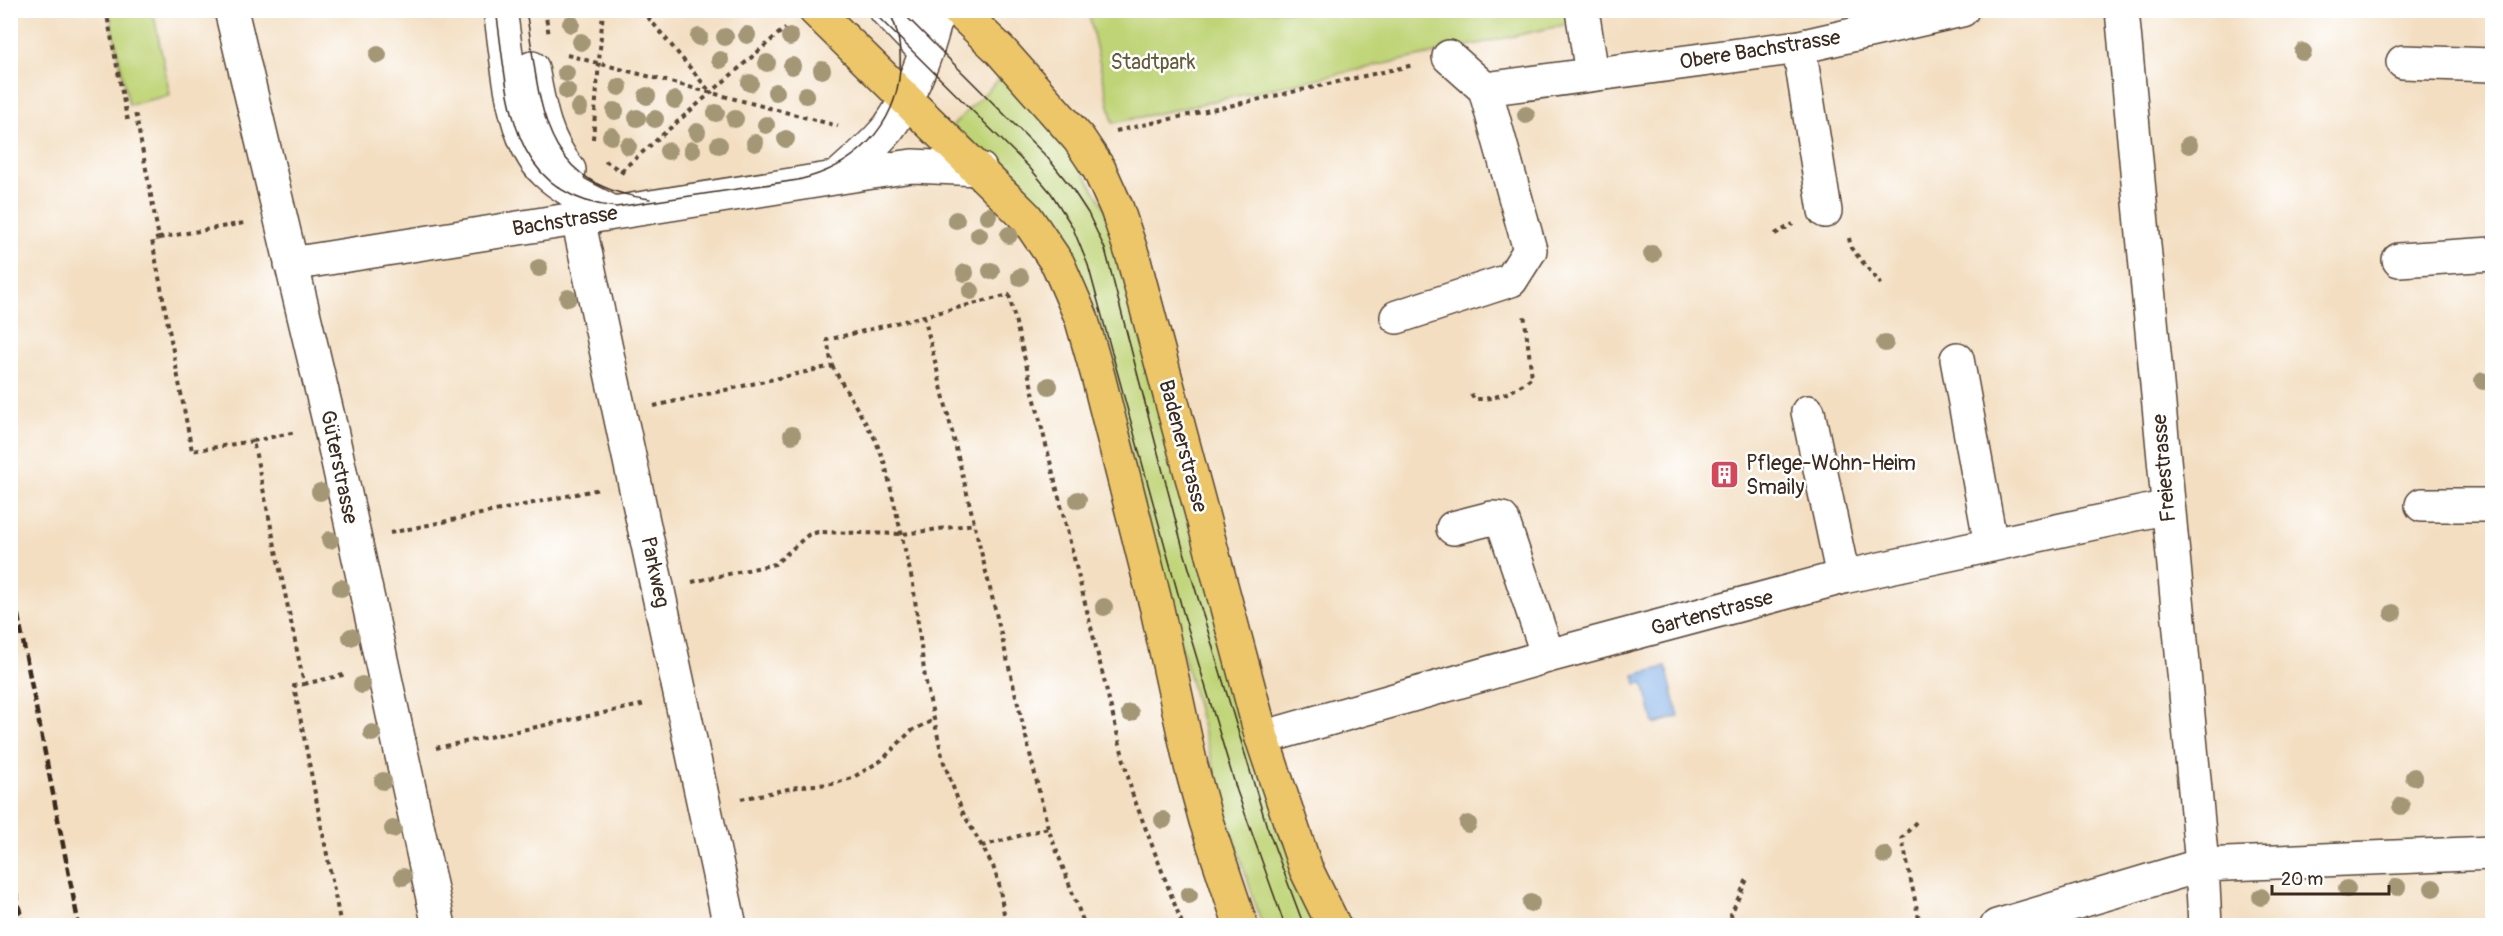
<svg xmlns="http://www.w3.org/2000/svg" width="2503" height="936" viewBox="0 0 2503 936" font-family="Pangolin,sans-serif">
<rect width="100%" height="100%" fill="#fff"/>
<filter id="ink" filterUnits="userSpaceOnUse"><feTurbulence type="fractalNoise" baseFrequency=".0167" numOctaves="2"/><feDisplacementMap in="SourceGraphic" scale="12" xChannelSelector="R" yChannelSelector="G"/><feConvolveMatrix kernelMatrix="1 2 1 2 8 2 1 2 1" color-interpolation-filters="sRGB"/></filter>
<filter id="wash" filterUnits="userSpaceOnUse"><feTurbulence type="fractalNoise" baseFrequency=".008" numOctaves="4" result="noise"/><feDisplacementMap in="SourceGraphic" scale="24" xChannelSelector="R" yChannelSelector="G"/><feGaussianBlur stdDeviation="1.35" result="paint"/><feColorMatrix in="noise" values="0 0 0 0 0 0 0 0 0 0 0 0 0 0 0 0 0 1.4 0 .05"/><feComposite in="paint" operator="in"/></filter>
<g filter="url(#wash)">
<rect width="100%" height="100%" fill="#f3dec1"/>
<path fill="#bfd477" stroke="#7d7f4a" stroke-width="1.5" d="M109,11H153L170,95L129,105Z
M1088,11H1570L1569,24L1113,123Z
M1004,74L1060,134L1104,206L1322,925H1262L1226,814L1094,320L951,127Z"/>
<path fill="#79abe5" stroke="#5a6a82" stroke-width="1.5" d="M1666,667L1679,717L1654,724L1644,683L1636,684L1634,675Z"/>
</g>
<g filter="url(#ink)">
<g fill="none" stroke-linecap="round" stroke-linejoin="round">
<defs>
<path id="minor" d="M231,10L330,425L439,926
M500,10C508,58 510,138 546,172C565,190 591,201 613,213
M886,10L926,52
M1582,10L1592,74
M2122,10L2202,865L2205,926
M1799,47L1825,211
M2403,62L2492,65
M532,68C539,106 544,140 569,170
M1485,89L1799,47L1962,10
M839,176C855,161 875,145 889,127C909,100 932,44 937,10
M578,219L730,926
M2399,260L2492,254
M291,264L898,168L912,166L980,169
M1397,317L1511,280L1530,250L1485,89L1449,57
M1957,359L1991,545
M1808,412L1843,577
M2422,505H2492
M1453,528L1492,518L1502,519L1548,656
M1262,738L1548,656L1843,577L2168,507
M1997,926L2202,865L2492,853"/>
<path id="major" d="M815,10L1026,217L1058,264L1081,317L1098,376L1157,609L1191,766L1206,821L1241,926
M958,10L1000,50L1079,139L1099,169L1117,209L1133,257L1262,738L1306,869L1334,926"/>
</defs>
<use href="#minor" stroke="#574536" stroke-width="36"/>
<use href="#major" stroke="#574536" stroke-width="36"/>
<path stroke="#574536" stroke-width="4" stroke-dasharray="4.5 4.5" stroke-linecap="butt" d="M106,10L127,118L136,116L159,238L152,240L192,451L253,441L304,684L294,686L341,926
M545,10L549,36
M642,10L711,93
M567,55L838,126
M1116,131L1414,65
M593,139L603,10
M605,161L624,173
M621,171L785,28
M1775,234L1793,224
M159,238L244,223
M1849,238L1851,248L1881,284
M924,316L1048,828L1085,926
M832,366L875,439L885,464L913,584L925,678L943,760L962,811L993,866L999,884L1006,926
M1471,394L1474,399C1497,400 1515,391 1532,377L1524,313
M654,406L832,366L827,340L1009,295L1132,793L1183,926
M253,441L296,432
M390,533L600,489
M692,582L775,564L808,535L818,532L903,534L975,524
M304,684L347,674
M436,748L646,704
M741,799L802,786L832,784L852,778L882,760L911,731L934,720
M1916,822L1902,838L1920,924
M982,846L1048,828
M666,926L691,920
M1577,926L1580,920
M1733,926L1731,914L1748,877"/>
<use href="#minor" stroke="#fff" stroke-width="33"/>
<use href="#major" stroke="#ecc669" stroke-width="33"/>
<path stroke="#3b2a1e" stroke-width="1.5" d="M496,10C509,95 506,196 616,207L798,180C854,167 896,128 900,69C901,50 898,27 888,10
M526,10C541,102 537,185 650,199
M871,10L1029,167L1051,193L1072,226L1088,265L1183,612L1237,791L1285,926
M900,10L1047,157L1071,187L1088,213L1105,249L1182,545L1267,827L1304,926"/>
<path stroke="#3b2a1e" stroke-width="4.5" stroke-dasharray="9 4.5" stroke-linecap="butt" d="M10,575L79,926
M10,865L23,926"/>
</g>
<g fill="#a49776">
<circle cx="571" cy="24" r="9"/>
<circle cx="747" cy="35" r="9"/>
<circle cx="699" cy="37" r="9"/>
<circle cx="725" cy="37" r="9"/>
<circle cx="790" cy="37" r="9"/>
<circle cx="581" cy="42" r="9"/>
<circle cx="2303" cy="52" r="9"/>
<circle cx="378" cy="55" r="9"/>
<circle cx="720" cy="60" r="9"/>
<circle cx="767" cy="63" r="9"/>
<circle cx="792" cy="66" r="9"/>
<circle cx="822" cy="70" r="9"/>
<circle cx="566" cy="73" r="9"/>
<circle cx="750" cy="83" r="9"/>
<circle cx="619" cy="87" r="9"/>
<circle cx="567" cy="91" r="9"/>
<circle cx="776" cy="92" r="9"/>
<circle cx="806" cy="95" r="9"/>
<circle cx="647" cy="96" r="9"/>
<circle cx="675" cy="100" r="9"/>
<circle cx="579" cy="108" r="9"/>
<circle cx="615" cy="111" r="9"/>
<circle cx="716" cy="113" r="9"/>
<circle cx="1526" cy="115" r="9"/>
<circle cx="637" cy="118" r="9"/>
<circle cx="655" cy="119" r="9"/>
<circle cx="735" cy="119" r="9"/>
<circle cx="766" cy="125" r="9"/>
<circle cx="697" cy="132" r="9"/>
<circle cx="611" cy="136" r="9"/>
<circle cx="786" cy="139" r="9"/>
<circle cx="755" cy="143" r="9"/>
<circle cx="719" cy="145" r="9"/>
<circle cx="2189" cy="145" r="9"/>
<circle cx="628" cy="146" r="9"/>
<circle cx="692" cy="150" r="9"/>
<circle cx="668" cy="151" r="9"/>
<circle cx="988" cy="216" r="9"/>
<circle cx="956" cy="220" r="9"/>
<circle cx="979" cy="235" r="9"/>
<circle cx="1009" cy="235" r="9"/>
<circle cx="1652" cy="254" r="9"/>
<circle cx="539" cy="268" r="9"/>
<circle cx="991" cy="271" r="9"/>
<circle cx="965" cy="273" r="9"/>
<circle cx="1020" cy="277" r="9"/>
<circle cx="971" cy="291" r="9"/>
<circle cx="568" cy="298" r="9"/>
<circle cx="1885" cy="343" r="9"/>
<circle cx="2483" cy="381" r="9"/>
<circle cx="1049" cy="386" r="9"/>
<circle cx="792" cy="435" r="9"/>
<circle cx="320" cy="492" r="9"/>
<circle cx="1078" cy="500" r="9"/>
<circle cx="330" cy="540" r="9"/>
<circle cx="341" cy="588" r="9"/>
<circle cx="1104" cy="607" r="9"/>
<circle cx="2393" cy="613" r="9"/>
<circle cx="351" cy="637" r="9"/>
<circle cx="362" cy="685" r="9"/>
<circle cx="1130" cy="713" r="9"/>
<circle cx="372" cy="733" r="9"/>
<circle cx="2414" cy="777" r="9"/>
<circle cx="383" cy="781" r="9"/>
<circle cx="2401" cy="806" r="9"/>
<circle cx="1163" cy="820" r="9"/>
<circle cx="1468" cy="824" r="9"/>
<circle cx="393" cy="829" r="9"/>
<circle cx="1884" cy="855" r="9"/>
<circle cx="403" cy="877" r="9"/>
<circle cx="2397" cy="887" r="9"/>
<circle cx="2433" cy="888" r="9"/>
<circle cx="2347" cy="889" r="9"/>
<circle cx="1189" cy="895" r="9"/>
<circle cx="2261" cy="897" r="9"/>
<circle cx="1531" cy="903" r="9"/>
</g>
</g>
<defs>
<symbol id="building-square" viewBox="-11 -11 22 22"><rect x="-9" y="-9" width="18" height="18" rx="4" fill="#d1495b" stroke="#fff"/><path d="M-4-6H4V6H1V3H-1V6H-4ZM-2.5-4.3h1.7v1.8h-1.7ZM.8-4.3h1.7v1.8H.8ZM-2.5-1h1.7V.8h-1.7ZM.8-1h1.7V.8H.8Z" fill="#fff"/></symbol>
</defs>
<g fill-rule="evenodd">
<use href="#building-square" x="1708" y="458" width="33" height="33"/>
</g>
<g text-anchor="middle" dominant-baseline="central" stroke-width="5" stroke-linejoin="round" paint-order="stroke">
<g font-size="21" fill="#3b2a1e" stroke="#fff">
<text transform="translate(1760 50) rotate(-9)">Obere Bachstrasse</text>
<text transform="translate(565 221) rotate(-9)">Bachstrasse</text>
<text transform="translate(1183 446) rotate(75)">Badenerstrasse</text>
<text transform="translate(339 467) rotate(78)">Güterstrasse</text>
<text transform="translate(2164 468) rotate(-95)">Freiestrasse</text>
<text transform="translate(655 572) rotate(78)">Parkweg</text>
<text transform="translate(1712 613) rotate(-15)">Gartenstrasse</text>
</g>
<g font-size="21" fill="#635d39" stroke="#fff">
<text x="1153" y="62">Stadtpark</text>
</g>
<g font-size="21" fill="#3b2a1e" stroke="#fff" text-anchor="start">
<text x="1746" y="463">Pflege-Wohn-Heim<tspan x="1746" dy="24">Smaily</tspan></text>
</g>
</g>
<rect width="2503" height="936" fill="none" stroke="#fff" stroke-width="36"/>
<path d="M2272 885v9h117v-9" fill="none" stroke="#3b2a1e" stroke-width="3"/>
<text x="2281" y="885" font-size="18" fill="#3b2a1e" stroke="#ffffff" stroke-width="4.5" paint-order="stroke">20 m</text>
</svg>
